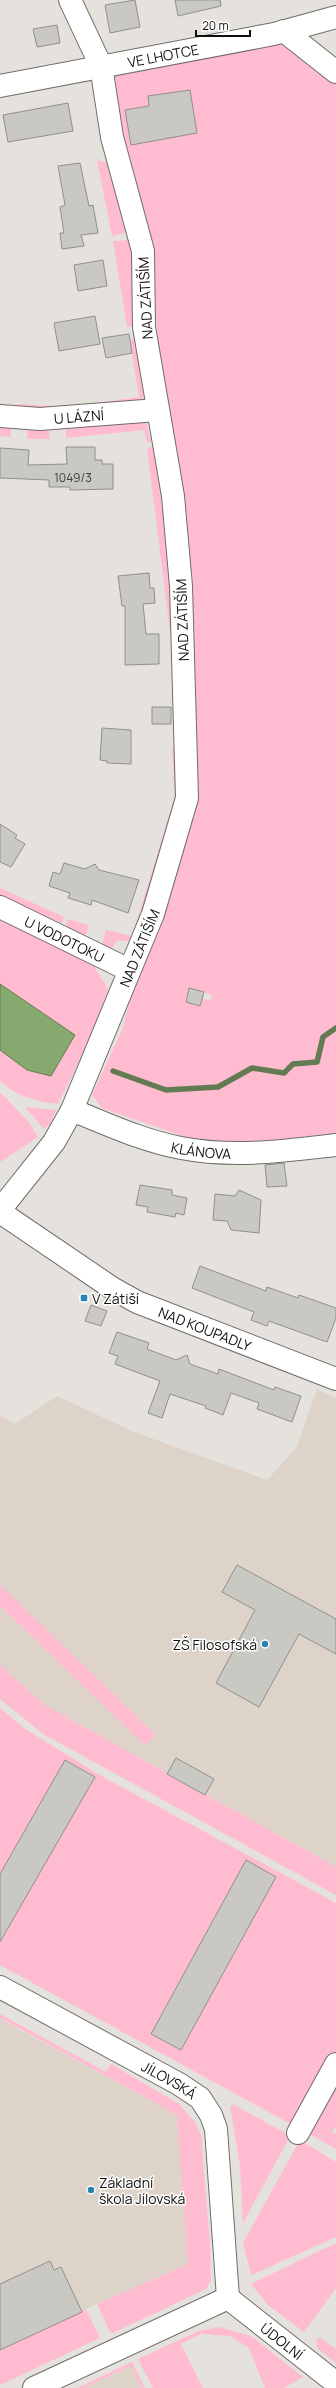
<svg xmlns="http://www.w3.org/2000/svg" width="336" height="2388" viewBox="0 0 336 2388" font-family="Manrope,sans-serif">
<rect width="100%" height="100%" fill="#e5e1dc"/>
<path fill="#ddd3c9" d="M317,1389L336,1398V1867L45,1705L0,1665V1415L15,1424L57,1396L134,1432L267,1480L297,1447Z
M0,2019L177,2115L188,2264L97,2304L0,2350Z
M132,2366L142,2388H84Z"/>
<path fill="#ffbbcf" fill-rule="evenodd" d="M285,40L336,79V1138L211,1146L102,1108L92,1095L123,1028L131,996L173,887L194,788L151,250L119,123L111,76ZM190,988L212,995L211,1001L202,998L200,1006L186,1001Z
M97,160L109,163L129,232L112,236Z
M133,240L137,326L127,327L113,241Z
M137,339L143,397L137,407L18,408V404L67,407L139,397L130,340Z
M146,422L151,442L147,443L144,430L66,438V430L82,427L83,424Z
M0,426L11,429V437L0,436Z
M28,426L49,427L50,439H27Z
M153,447C172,519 171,596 175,671L147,448Z
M172,748L176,750L178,796L142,917L132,940L116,941L109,954L101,948L106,930L132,936L175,797Z
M0,888L64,917L62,923L17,905L0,901Z
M0,914L89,959L108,989L92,1035L58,1104C37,1102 16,1096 0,1081V1050L27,1070L51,1076L75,1036L0,984Z
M68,919L89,925L85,937L64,930Z
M0,1092L28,1121L38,1137L0,1162Z
M25,1107L56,1110L50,1124L44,1129Z
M0,1585L156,1735L145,1745L0,1606Z
M0,1665L45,1705L336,1867V1895L43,1734L0,1699Z
M0,1708L24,1728L96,1773L336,1903V2053L296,2127L0,1965V1942L94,1777L65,1760L0,1874ZM246,1861L275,1877L181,2050L152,2034Z
M0,2014L106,2072L111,2064L179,2104L195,2122L201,2135L210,2243L211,2280L206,2289L113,2333L110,2332L97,2304L188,2264L177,2115L0,2018Z
M336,2073V2126L332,2132L336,2134V2149L304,2131Z
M233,2104L290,2136L243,2223L240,2165L230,2107Z
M300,2140L336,2162V2237L251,2275L243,2243Z
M336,2243V2288L304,2332L268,2305L251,2284Z
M86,2309L100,2338L0,2385V2349Z
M219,2327L251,2336L303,2377L284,2388H265L249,2348L230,2336L201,2334L181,2344L203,2388H153L138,2359L199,2331Z
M319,2337L336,2349V2363L317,2348L316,2341Z
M132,2362L145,2388H142L131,2366L84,2388H77Z"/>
<path fill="#86a96f" stroke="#637b52" d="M0,984L75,1035L51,1076L27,1070L0,1050Z"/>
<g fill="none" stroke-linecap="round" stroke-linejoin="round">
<path stroke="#637b52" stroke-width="5.5" d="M288,1069L293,1064L317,1062L323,1037L336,1028
M113,1071L166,1090L218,1087L252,1068L284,1073L286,1071"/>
</g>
<path fill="#c9c8c3" stroke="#90908b" d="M135,0L140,27L110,33L105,5Z
M175,0H220L221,6L178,16Z
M57,25L60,43L37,47L33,29Z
M190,90L197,133L131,145L125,110L149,106L148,96Z
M68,103L73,131L8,142L3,115Z
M80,163L89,206L93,205L98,233L81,235L84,246L62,249L60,233H64L60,207L65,205L58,166Z
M103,260L107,286L78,291L74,265Z
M95,316L100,344L59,351L54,323Z
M129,334L132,353L106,358L102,338Z
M66,447H95V460H102V464H113V489L70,490V487H49V480L0,478V448L29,450L28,465L67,464Z
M149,573L150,588H154L155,603L143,604L146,634H159V664L125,665V606H122L118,576Z
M152,707H171V724H152Z
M102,728L131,730V764L107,763V761L100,760Z
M0,824L17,835L15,838L25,844L11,867L0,862Z
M64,863L85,869L95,864L99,870L139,880L128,913L92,900L91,905L68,898L70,893L49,886L53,872L60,874Z
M189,988L204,992L200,1006L186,1002Z
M284,1163L287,1186L267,1187L265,1165Z
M140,1185L172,1190V1195L187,1198L184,1215L176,1213L175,1217L147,1212L148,1207L136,1205Z
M239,1190L261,1200L259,1233L231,1230L227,1221L213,1220L215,1194L235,1196Z
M200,1266L266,1291L267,1287L298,1298L299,1295L336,1308V1318L327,1342L269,1321L267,1326L251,1320L254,1312L192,1288Z
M91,1305L107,1311L101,1326L85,1321Z
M117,1332L149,1343L147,1349L176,1360L187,1355L190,1364L218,1374L219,1369L274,1390L275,1387L301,1396L292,1422L257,1409L259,1403L231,1393L223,1415L205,1408L206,1406L170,1394L162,1418L148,1413L160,1381L115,1364L118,1356L109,1353Z
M237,1565L336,1619V1654L299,1634L259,1707L216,1683L255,1610L222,1592Z
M176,1758L214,1779L205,1795L167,1774Z
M65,1760L95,1777L0,1942V1874Z
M246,1860L276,1877L181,2050L151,2034Z
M50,2261L54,2270L61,2267L82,2312L0,2350V2284Z"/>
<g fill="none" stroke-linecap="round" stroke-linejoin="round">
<defs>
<g id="minor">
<path d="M284,31L336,72"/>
<path id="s1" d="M0,86L274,34L336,17"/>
<path id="s2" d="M0,416L40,419L157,410"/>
<path id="s3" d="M0,907L129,970"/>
<path id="s4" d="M72,1110C107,1124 143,1141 181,1148C233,1158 284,1151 336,1145"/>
<path id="s5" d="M0,1210L54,1142L72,1110L153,914L187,798L181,586L173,496L144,327L143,251L112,137L101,66L70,0"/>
<path id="s6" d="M0,1212L112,1288L137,1302L336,1379"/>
<path id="s7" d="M0,1987L179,2084L200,2098L211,2115L216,2129L228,2298"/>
<path d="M298,2133L336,2064"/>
<path id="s8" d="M228,2298L336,2383"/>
<path d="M34,2388L228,2298"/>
</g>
</defs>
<use href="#minor" stroke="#706d69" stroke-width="24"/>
<use href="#minor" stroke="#fff" stroke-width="22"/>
</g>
<g fill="#2685b1" stroke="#fff" stroke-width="1.5">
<rect x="80" y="1294" width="8" height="8" rx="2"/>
<circle cx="265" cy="1644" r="4"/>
<circle cx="91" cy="2190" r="4"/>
</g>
<g text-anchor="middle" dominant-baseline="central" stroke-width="3" stroke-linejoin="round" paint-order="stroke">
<g font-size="12" fill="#3e3d3a">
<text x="73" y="477">1049/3</text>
</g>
<g font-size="14" fill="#100f0d" stroke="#fff">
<text stroke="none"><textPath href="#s1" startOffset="166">VE LHOTCE</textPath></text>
<text transform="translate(145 298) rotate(-93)">NAD ZÁTIŠÍM</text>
<text stroke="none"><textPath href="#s2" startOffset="79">U LÁZNÍ</textPath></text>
<text transform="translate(182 620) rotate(-92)">NAD ZÁTIŠÍM</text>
<text stroke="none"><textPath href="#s3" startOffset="72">U VODOTOKU</textPath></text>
<text stroke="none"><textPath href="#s5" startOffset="299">NAD ZÁTIŠÍM</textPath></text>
<text stroke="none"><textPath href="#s4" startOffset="136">KLÁNOVA</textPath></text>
<text stroke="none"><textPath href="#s6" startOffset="237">NAD KOUPADLY</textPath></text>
<text stroke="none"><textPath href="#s7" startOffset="193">JÍLOVSKÁ</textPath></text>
<text stroke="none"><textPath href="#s8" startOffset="69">ÚDOLNÍ</textPath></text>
</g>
<g font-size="14" fill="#100f0d" stroke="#fff" text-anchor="start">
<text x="92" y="1298">V Zátiší</text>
<text x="257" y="1644" text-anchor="end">ZŠ Filosofská</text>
<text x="99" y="2182">Základní<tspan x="99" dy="16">škola Jílovská</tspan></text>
</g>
</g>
<path d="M196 30v6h54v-6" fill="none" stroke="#100f0d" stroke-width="2"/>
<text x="202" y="30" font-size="12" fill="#100f0d" stroke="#ffffff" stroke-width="3" paint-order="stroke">20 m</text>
</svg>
